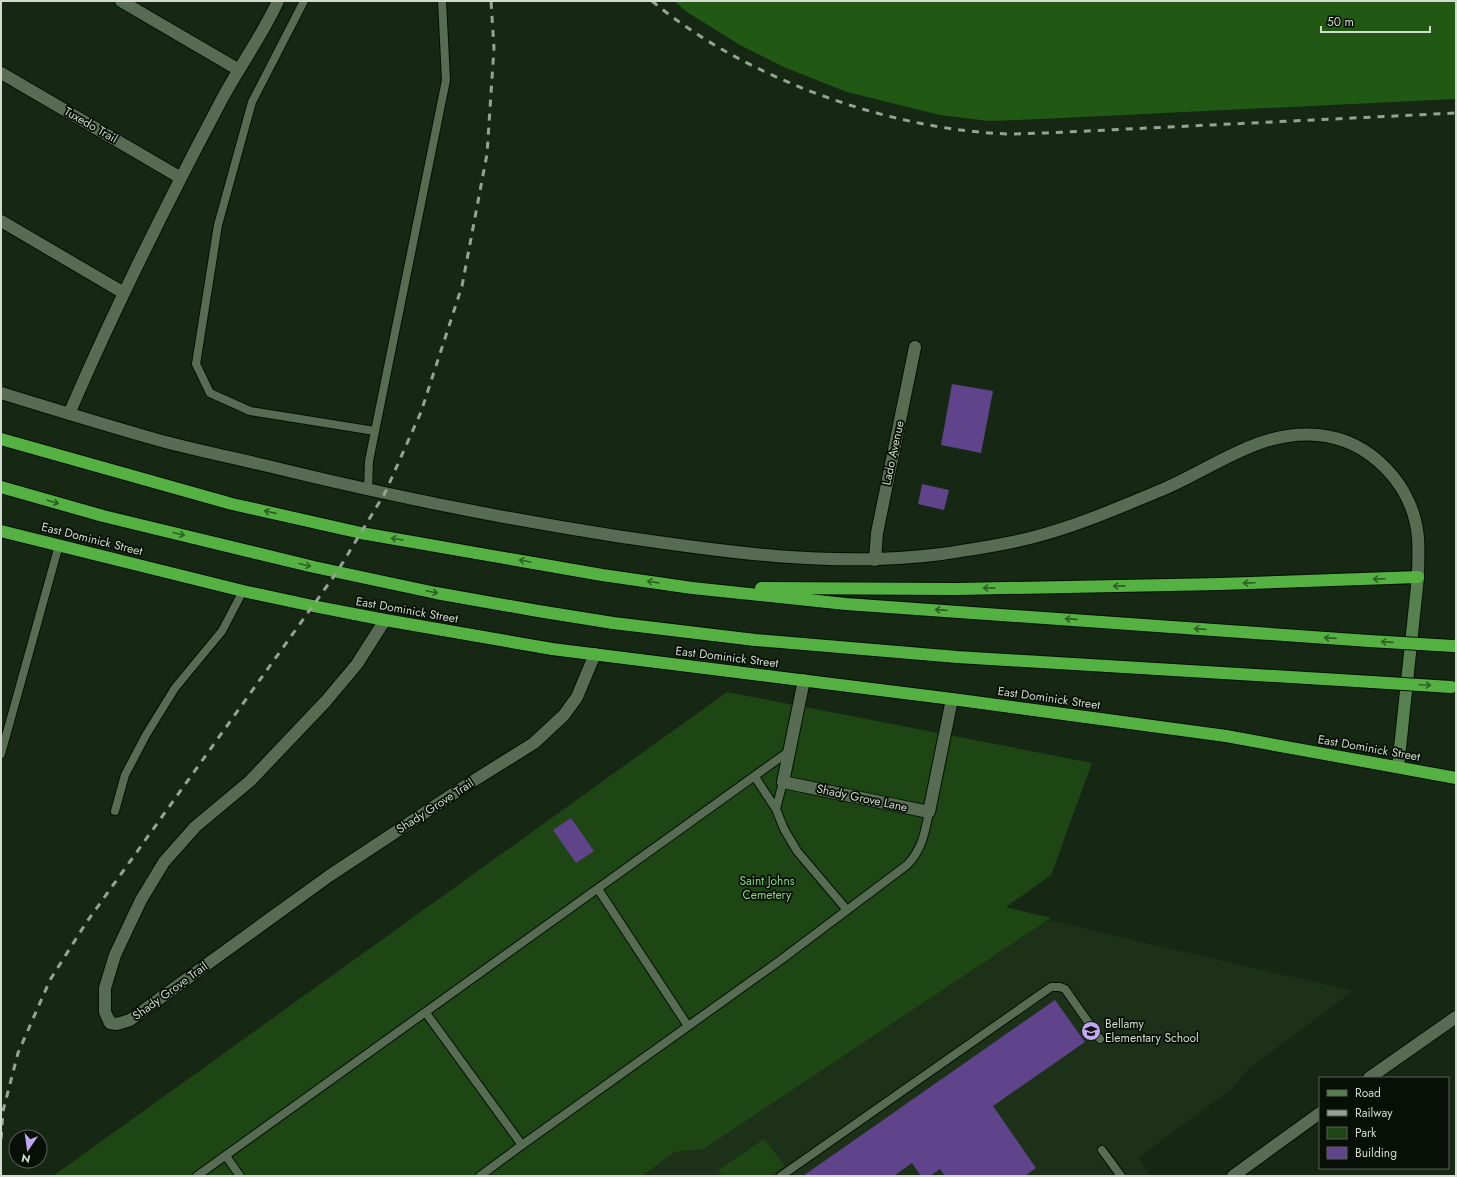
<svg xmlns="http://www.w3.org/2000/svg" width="1457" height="1177" viewBox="0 0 1457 1177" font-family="Jost,sans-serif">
<rect width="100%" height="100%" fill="#162813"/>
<path fill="#1c3117" d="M1048,920L1353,991L1247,1070L1234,1087L1138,1158L1150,1176H642L675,1152L704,1149Z"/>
<path fill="#1d4614" d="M727,692L1092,763L1051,875L1006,907L1051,918L704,1149L675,1152L642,1176H53Z
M764,1139L785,1166L770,1176H723L718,1170Z"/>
<path fill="#205814" d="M674,1H1456V99L1041,119L989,121L940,115L847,92L786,68L740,45L687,12Z"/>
<path fill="#60448b" d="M952,384L993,391L981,453L941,445Z
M922,484L949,490L944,510L918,504Z
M571,818L594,851L576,863L553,830Z
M1055,1000L1085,1042L993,1106L1036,1168L1025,1176H945L940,1169L930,1176H921L912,1163L894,1176H803Z"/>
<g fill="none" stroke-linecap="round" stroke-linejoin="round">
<defs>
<path id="lane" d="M304,1L252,102L218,225L196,364L210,393L250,411L375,431
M368,489L369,461L446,80L442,1
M1,754L59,545
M755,777L776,809
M783,782L776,809L784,829L797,851L847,910
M115,811L125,775L146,735L175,688L222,631L243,591
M598,889L688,1026
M426,1013L522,1145
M1102,1150L1121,1176
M226,1156L240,1176
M197,1176L788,752
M480,1176L522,1145L782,959L907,865C922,850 925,832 929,812
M781,1176L1051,987H1060L1065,989L1100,1039"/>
<path id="street" d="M121,1L239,70
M1,73L181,178
M1,221L124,293
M1,393C53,409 105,425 158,440C195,450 234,458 272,467C386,495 500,518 616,536C724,552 833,568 942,554C973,549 1004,545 1034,537C1077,526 1118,508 1159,491C1211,470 1259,429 1318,435C1371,440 1414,486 1418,538C1419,551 1418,565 1418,577
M69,414C115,307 167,203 221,101C239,67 262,36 278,1
M875,560L877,533L915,347
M385,620L357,664L326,701L250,781L195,827L164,862L141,900L115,955L105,988V1012L110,1023L117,1024L130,1020L329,876L462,788L534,743L564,715L577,697L595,654
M804,680L783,782L929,812L952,699
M1369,1078L1456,1017
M1233,1176L1320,1113"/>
<path id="secondary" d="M1398,767L1418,577"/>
<path id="highway" d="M1,439L232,504L361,533L602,575L692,588L846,604L1369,641
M1,487L103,516L314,567L436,593L538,611L613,623L755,640L957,657L1372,682
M1,531L243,591L313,606L385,620L552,649L952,699L1226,736L1456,778
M761,588L957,589L1220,584L1418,577"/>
</defs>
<use href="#lane" stroke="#021101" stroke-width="10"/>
<use href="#street" stroke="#021101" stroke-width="14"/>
<use href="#secondary" stroke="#021101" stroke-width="14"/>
<use href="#highway" stroke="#021101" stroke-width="14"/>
<use href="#lane" stroke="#576c53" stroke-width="8"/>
<use href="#street" stroke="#576c53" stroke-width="12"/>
<use href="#secondary" stroke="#56814e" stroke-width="12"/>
<use href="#highway" stroke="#55b242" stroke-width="12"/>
<path stroke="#95a392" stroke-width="3" stroke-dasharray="7 7" stroke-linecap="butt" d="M652,1C744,78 889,130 1009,134C1022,134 1034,133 1046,133L1456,113
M1,1139L3,1111L18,1053L50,980L86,923L337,572L385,493L421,412L462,286L487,154L494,48L491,1"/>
<defs>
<path id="highway-bridge" d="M1369,641L1453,646
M1372,682L1451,687"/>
</defs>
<use href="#highway-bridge" stroke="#021101" stroke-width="14" stroke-linecap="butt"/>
<use href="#highway-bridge" stroke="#55b242" stroke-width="12"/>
</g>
<defs><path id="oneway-shaft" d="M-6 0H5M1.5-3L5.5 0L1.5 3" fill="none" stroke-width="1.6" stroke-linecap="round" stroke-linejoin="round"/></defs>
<g stroke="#2e6024">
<use href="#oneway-shaft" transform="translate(53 502) rotate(16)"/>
<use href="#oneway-shaft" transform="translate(270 512) rotate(-167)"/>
<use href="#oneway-shaft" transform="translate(179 534) rotate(14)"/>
<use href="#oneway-shaft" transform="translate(397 539) rotate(-171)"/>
<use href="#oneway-shaft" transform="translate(525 561) rotate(-170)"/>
<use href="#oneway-shaft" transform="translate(305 565) rotate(14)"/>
<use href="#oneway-shaft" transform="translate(1379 579) rotate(178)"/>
<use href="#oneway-shaft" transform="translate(653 582) rotate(-172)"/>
<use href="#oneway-shaft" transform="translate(1249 583) rotate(178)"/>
<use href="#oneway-shaft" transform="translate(1119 586) rotate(179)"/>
<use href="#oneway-shaft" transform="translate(989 588) rotate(179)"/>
<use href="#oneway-shaft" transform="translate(432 592) rotate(12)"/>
<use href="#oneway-shaft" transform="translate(941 610) rotate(-176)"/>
<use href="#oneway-shaft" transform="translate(1071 619) rotate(-176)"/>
<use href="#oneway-shaft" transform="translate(1200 629) rotate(-176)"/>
<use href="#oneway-shaft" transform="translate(1330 638) rotate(-176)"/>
<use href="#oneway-shaft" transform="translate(1387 642) rotate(-176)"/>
<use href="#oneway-shaft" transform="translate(1425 685) rotate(3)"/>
</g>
<defs>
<symbol id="school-disc" viewBox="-11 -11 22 22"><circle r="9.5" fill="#c2a8f3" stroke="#070f06"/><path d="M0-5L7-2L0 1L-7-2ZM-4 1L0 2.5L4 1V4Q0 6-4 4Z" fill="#111"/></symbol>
</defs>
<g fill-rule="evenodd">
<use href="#school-disc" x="1080" y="1020" width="22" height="22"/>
</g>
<g text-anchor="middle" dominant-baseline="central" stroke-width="3.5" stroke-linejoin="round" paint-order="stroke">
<g font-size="12" fill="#d1dcce" stroke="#070f06">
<text transform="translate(91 125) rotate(30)">Tuxedo Trail</text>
<text transform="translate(893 453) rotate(-78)">Lado Avenue</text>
<text transform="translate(92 539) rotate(14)">East Dominick Street</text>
<text transform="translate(407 610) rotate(10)">East Dominick Street</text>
<text transform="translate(727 657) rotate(7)">East Dominick Street</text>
<text transform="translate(1049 698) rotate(8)">East Dominick Street</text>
<text transform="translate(1369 748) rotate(10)">East Dominick Street</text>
<text transform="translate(862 798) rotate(12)">Shady Grove Lane</text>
<text transform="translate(435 806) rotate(-33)">Shady Grove Trail</text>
<text transform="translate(170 991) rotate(-36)">Shady Grove Trail</text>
</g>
<g font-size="12" fill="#89d67a" stroke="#070f06">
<text x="767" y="881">Saint Johns<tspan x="767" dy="14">Cemetery</tspan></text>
</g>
<g font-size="12" fill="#d1dcce" stroke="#070f06" text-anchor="start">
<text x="1105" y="1024">Bellamy<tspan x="1105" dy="14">Elementary School</tspan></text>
</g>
</g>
<rect width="1457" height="1177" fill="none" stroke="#d1dcce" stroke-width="4"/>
<rect x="1319" y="1077" width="130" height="92" fill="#070f06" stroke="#586156"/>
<rect x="1327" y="1090" width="20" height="6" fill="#56814e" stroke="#586156"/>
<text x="1355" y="1097" font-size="12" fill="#d1dcce">Road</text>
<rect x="1327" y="1110" width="20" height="6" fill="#95a392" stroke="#586156"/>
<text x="1355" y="1117" font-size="12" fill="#d1dcce">Railway</text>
<rect x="1327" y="1127" width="20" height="12" fill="#1d4614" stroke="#586156"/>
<text x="1355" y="1137" font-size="12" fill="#d1dcce">Park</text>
<rect x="1327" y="1147" width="20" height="12" fill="#60448b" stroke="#586156"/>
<text x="1355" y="1157" font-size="12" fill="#d1dcce">Building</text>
<g transform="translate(28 1149) rotate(193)"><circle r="19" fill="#070f06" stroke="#586156"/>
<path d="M0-3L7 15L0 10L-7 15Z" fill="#c2a8f3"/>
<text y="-6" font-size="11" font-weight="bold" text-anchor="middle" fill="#d1dcce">N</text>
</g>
<path d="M1321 26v6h109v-6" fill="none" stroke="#d1dcce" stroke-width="2"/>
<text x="1327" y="26" font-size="12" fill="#d1dcce" stroke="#070f06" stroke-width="3" paint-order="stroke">50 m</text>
</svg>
